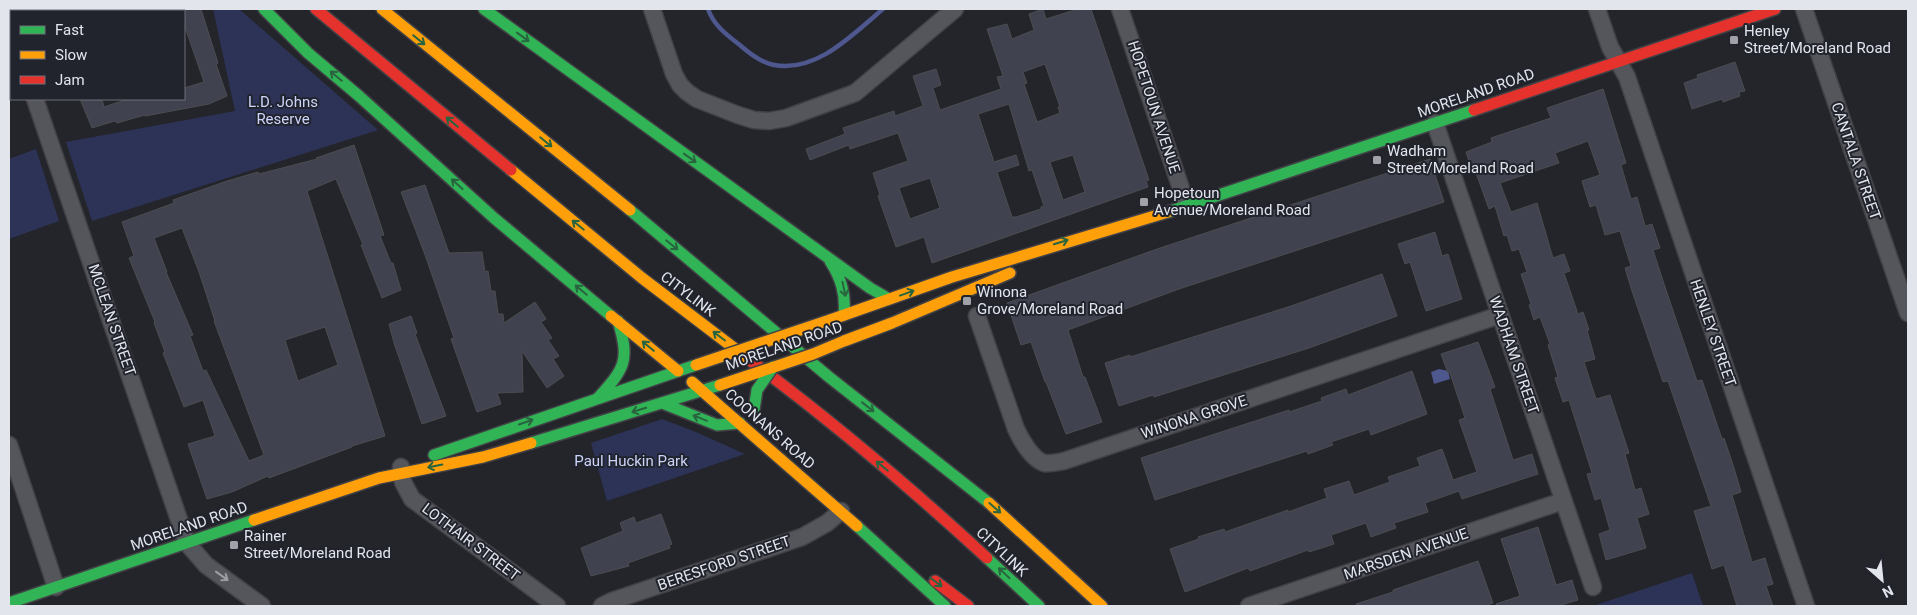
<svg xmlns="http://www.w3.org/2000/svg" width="1917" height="615" viewBox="0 0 1917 615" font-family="Roboto,sans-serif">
<rect width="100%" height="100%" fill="#24252a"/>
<path fill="#2d3357" d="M213,9H239L378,130L92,221L66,142L235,111Z
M36,149L59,221L9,239V159Z
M662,419L696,432L745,454L607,501L591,443Z
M1692,573L1703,606H1593Z"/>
<path fill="#4e578e" d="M1439,369L1448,371L1450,379L1434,384L1431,372Z"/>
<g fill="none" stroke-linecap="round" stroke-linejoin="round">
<path stroke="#4e578e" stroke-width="4.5" d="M708,9C714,26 727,35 741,46C749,53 763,63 774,65C817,73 853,34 883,9"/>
</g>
<path fill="#41424f" stroke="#4c4d51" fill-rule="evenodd" d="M179,9H201L218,63L216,64L227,96L209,104L145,116V115L117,123L115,121L92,128L80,99H102L104,107L128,99H184V88L204,82L184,24V11H179Z
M1043,9L1046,19L1078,9H1091L1149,180L1146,181L1148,187L932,263L924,237L896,247L878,196L880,195L873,173L908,161L898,133L850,149L849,145L810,160L806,149L845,134L843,128L894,111L895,116L923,106L913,76L936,69L941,85L933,88L940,110L1001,89L997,77L1003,76L987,29L1007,24L1012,39L1034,30L1029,14ZM1045,64L1060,107H1058L1060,113L1037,122L1024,84L1027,83L1023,72ZM1009,104L1029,171L1032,170L1044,206L1041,207V209L1016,217H1012L997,172L1019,165L1016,155L994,162L978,114ZM1073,155L1085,192L1063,200L1050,162ZM930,178L940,208L910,219L899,188Z
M1735,62L1745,91L1739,92L1740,96L1723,102L1722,99L1692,109L1684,83L1698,78L1697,75Z
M1603,89L1626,163L1621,165L1631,199L1637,197L1645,226L1652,224L1660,248L1653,250L1666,290L1697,381L1702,380L1722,439L1724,438L1734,468L1741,492L1732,495L1752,562L1765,558L1773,584L1766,586L1773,606H1737L1724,565L1712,569L1694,511L1711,506L1668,381L1663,382L1632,291L1625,268L1631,266L1620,231L1605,235L1596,205L1590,207L1582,181L1600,175L1588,141L1555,153L1559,163L1500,183L1511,212L1537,203L1553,258L1564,254L1570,271L1564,273L1578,314L1583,312L1589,330H1587L1595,359L1584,362L1596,399L1610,395L1629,453L1625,454L1635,490L1641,488L1649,514L1637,518L1646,548L1606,560L1599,534L1610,530L1601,498L1595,500L1587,474L1592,473L1569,400L1563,402L1555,378L1558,377L1548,345L1550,344L1540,317L1534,320L1529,305L1531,304L1521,274L1527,272L1519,249L1512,251L1507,235L1504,236L1495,206L1489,209L1476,173L1473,174L1466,152L1492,142L1491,138L1551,118L1547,108Z
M354,145L384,235L380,236L391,263H393L401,290L382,298L361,245H363L336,179L307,191L385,436L352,446V447L269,478L268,476L232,492L207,499L188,444L215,436L203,400L184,407L163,353L165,352L154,323L155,322L129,258L134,256L122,222L174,203L173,200L227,181L258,172L259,174L317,159L316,158ZM182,228L199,272L215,321H214L264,455L249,461L206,370L203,371L190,336L193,335L166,272H167L154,238ZM325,327L338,365L298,381L285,340Z
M1430,159L1444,202L1179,289L1068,330L1083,377H1085L1102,422L1066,434L1046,382H1045L1031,342L1021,345L1007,303L1157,249Z
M425,185L449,253L482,252L485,272L488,271L491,291H495L498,314H503L504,323L535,302L546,319L541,322L552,338L548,340L559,356L553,359L564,376L547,388L522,351L523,392L497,393L501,404L477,412L451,339L454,338L424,252L401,192Z
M1435,232L1442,256L1448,254L1462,299L1426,311L1410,262L1405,264L1398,244Z
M1382,274L1397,316L1309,348L1154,397L1153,395L1119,406L1105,363L1130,355V357L1291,306Z
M411,316L417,333L415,334L446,416L422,424L394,343L389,324Z
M1478,342L1495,387L1490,389L1513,460L1532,454L1538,474L1462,499L1459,491L1425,503L1428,512L1394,523L1396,528L1371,537L1366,523L1331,535L1334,544L1309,552L1308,550L1250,571L1248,568L1185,592L1170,549L1199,539L1198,537L1224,529L1225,532L1288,510V512L1327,498L1324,489L1349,481L1354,495L1390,482L1388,477L1420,466L1417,458L1442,449L1453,480L1477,472L1459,420L1465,418L1450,373H1448L1441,354Z
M1412,371L1427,414L1371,435L1369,429L1331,442L1333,445L1308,454L1307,451L1155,500L1141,458L1289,410V412L1322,401L1321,398L1346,389L1348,395Z
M661,514L672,544L669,545L670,548L628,563L629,566L591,576L581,548L623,531L620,523L634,517L636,523Z
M1538,527L1556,585L1572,580L1578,600L1558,606H1497L1496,604L1520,596L1501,539Z
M1478,561L1493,603L1485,606H1357L1356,604L1393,592V590Z"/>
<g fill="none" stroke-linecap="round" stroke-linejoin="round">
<defs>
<path id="street" d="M652,9L674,74L680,85L687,92L697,99L738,115L754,120L769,121L786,118L855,93L955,9
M1120,9L1187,206
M1597,9L1610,47L1627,77L1806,606
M1804,9L1908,313
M9,19L11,27
M35,99L187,543L206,565L262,606
M1435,123L1593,587
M977,316L1016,429C1021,440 1032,459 1044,463C1051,464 1058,462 1064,461L1500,315
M9,445L56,587
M401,467L403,482L412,499L557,606
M602,606L612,601L802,537L827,523L841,511
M1249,606L1563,501"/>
<path id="fast" d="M264,9L308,53L359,96L494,218L611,316
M484,9L870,288L889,299
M630,210L829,377L989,503
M1168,212L1474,110
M830,261C841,278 846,294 844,315
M598,398C625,368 630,361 618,321
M662,403L717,425L740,423
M531,443L720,385
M434,455L693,366
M857,526L945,606
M987,558L1039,606
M9,603L254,520"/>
<path id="slow" d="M382,9L630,210
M511,170L642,278L751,361
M611,316L678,371
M830,320L952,277L1168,212
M844,341L892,323L1010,273
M692,382L857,526
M989,503L1102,606
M254,520L379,478L483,457L531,443"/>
<path id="jam" d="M316,9L511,170
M1474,110L1775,9
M751,361C833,422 912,489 987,558
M935,581L968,606"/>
</defs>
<use href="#street" stroke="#414146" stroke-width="19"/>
<use href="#fast" stroke="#414146" stroke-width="14"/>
<use href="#slow" stroke="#414146" stroke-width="14"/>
<use href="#jam" stroke="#414146" stroke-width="14"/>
<use href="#street" stroke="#55565b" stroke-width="16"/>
<use href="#fast" stroke="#30b455" stroke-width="11"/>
<use href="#slow" stroke="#ff9f0a" stroke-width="11"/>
<use href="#jam" stroke="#e5322d" stroke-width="11"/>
<defs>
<path id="fast-bridge" d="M754,410L757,390L773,367"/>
<path id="slow-bridge" d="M696,365L830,320
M720,385L813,354L844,341"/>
</defs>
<use href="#fast-bridge" stroke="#414146" stroke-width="14" stroke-linecap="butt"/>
<use href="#slow-bridge" stroke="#414146" stroke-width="14" stroke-linecap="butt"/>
<use href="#fast-bridge" stroke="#30b455" stroke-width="11"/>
<use href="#slow-bridge" stroke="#ff9f0a" stroke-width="11"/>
</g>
<defs><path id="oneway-shaft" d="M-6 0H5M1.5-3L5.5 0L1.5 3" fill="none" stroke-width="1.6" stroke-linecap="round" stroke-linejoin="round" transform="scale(1.25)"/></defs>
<g stroke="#28643f">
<use href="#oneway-shaft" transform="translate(523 37) rotate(36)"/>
<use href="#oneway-shaft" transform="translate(419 40) rotate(39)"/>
<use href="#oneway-shaft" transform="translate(336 76) rotate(-140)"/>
<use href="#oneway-shaft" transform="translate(452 122) rotate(-140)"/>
<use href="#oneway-shaft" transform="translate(546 142) rotate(39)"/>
<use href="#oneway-shaft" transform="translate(690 158) rotate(36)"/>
<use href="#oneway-shaft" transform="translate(457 184) rotate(-138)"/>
<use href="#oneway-shaft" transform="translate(578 225) rotate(-141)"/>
<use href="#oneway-shaft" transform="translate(1061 242) rotate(-17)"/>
<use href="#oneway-shaft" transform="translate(672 245) rotate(39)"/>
<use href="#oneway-shaft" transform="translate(844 289) rotate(78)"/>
<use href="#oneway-shaft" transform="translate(581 290) rotate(-140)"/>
<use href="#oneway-shaft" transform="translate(907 293) rotate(-20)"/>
<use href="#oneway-shaft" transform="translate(719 336) rotate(-143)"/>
<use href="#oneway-shaft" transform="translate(648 346) rotate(-140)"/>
<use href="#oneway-shaft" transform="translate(868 407) rotate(38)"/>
<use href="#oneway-shaft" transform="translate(639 410) rotate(163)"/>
<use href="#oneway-shaft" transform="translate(700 418) rotate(-158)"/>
<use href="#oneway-shaft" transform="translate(526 422) rotate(-19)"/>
<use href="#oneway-shaft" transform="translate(435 466) rotate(169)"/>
<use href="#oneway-shaft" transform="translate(882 466) rotate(-141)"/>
<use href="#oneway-shaft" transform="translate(995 508) rotate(41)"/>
<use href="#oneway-shaft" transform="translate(1004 573) rotate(-137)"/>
<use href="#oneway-shaft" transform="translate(936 582) rotate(37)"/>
</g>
<use stroke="#9c9ea4" href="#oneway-shaft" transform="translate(222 576) rotate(36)"/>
<g fill="#a0a2a8" stroke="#21232d" stroke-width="2">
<rect x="1729" y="35" width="10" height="10" rx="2.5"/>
<rect x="1372" y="155" width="10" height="10" rx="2.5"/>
<rect x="1139" y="197" width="10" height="10" rx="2.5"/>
<rect x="962" y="296" width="10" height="10" rx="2.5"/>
<rect x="229" y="540" width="10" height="10" rx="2.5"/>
</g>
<g text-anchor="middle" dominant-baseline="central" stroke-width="4" stroke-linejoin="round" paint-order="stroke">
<g font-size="15" fill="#e3e5ec" stroke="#21232d" text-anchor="start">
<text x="1744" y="31">Henley<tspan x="1744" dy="17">Street/Moreland Road</tspan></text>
<text x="1387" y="151">Wadham<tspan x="1387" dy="17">Street/Moreland Road</tspan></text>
<text x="1154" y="193">Hopetoun<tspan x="1154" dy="17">Avenue/Moreland Road</tspan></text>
<text x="977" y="292">Winona<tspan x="977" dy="17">Grove/Moreland Road</tspan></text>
<text x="244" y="536">Rainer<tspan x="244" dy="17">Street/Moreland Road</tspan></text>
</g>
<g font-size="15" fill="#e3e5ec" stroke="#21232d">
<text transform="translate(1476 93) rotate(-19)">MORELAND ROAD</text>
<text transform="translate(1154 107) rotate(72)">HOPETOUN AVENUE</text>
<text transform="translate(1856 161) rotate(71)">CANTALA STREET</text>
<text transform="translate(688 294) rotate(37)">CITYLINK</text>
<text transform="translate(112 320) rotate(71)">MCLEAN STREET</text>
<text transform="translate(1713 333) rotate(71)">HENLEY STREET</text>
<text transform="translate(784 346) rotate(-19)">MORELAND ROAD</text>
<text transform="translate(1514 355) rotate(71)">WADHAM STREET</text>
<text transform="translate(1194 417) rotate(-18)">WINONA GROVE</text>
<text transform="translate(770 429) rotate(41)">COONANS ROAD</text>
<text transform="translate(189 526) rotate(-19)">MORELAND ROAD</text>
<text transform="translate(471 542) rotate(37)">LOTHAIR STREET</text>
<text transform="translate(1002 552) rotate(43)">CITYLINK</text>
<text transform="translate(1406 554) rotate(-19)">MARSDEN AVENUE</text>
<text transform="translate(724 563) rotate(-19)">BERESFORD STREET</text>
</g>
<g font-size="15" fill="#ccd4f9" stroke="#21232d">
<text x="283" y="102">L.D. Johns<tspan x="283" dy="17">Reserve</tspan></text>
<text x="631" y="461">Paul Huckin Park</text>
</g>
</g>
<rect width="1917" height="615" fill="none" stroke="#e3e5ec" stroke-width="20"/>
<rect x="10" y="10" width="175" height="90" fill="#21232d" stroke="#6f7179"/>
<rect x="20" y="26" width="25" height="8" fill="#30b455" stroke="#6f7179"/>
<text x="55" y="35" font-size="15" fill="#e3e5ec">Fast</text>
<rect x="20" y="51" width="25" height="8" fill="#ff9f0a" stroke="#6f7179"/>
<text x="55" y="60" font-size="15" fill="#e3e5ec">Slow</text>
<rect x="20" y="76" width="25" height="8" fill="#e5322d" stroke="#6f7179"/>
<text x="55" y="85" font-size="15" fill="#e3e5ec">Jam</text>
<g transform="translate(1882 580) rotate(153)" stroke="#21232d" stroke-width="4" paint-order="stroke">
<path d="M0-4L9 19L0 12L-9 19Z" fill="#e3e5ec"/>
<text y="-8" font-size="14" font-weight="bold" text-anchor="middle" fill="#e3e5ec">N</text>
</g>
</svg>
